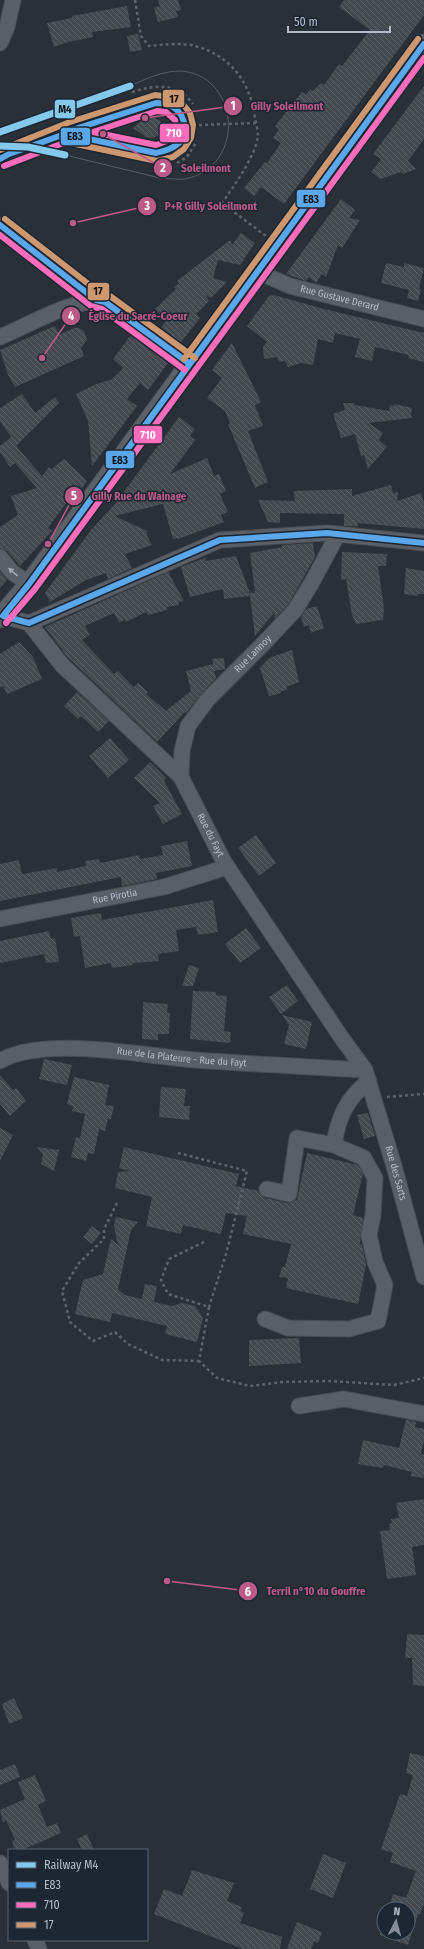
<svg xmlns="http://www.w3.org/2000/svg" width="424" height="1949" viewBox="0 0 424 1949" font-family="'Fira Sans Condensed',sans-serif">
<defs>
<pattern id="building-back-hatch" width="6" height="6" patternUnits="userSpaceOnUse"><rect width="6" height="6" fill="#444950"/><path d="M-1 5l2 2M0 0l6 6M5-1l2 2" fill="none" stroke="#5d6168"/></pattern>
</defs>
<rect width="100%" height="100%" fill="#2a3038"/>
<path fill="url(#building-back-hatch)" d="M158,0H178L181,10L176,11L178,17L158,22L154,8L160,6Z
M344,0H424V15L284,204L261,187L254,196L244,188L265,162L267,163L281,143L273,138L279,129L275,126L302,92L306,95L310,89L313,91L321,83L324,85L339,64L342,66L370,30L339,7Z
M127,6L131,27L92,32L93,37L68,42L54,47L47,23L72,18V16Z
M138,34L142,50L130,52L127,36Z
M424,86V139L408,161L416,169L403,174L401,172L380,179L371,172L381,159L373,154Z
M151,116L160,121L164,127L160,135L152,138L146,137L133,128L142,120Z
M341,199L355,210L349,218L360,220L342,248L338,245L326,277L322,274L316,283L309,277L306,281L286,274Z
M241,233L255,243L240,265L218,260L213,278L227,282L211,298L205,294L209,301L196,314L200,318L179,345L159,330L166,321L155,309L176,289L174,287L179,283L177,281L230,240L232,245Z
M386,263L404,267V263L424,268L419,289H421L418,301L407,298L409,290L381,283Z
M274,295L324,309L424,333V362L408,358L409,355L375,347L372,361L355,357L360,339L335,333L333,343L318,339L313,365L301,363L288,367L285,361L279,362L277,357L264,359L263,347L267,342L247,326L269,296Z
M55,326L59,335L74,328H79L84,331L87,340L81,348L84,356L15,387L8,375L0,350Z
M131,335L146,346L147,344L154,349H150L168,363L148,390L140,383L127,399L137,406L92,466L88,421L76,394L94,385L112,379L123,368L113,359Z
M232,343L261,402L255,405L263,426L248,431L268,482L255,488L228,424L230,423L225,411L207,398L222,378L212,370Z
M22,394L35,413L55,397L59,403L16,446L42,476L49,467L52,469L64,459L87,481L70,505L67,502L53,521L48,528L52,531L20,566L7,551L0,548V527L18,515L11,496L37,488L15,463L10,467L0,452V446L11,437L0,421V408Z
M343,403H354L355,405L389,411L390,405L394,406L395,404L412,408L411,415L412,418L369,423L383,433L379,440L387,447L368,469L364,455L361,456L355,434L341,438L333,414L345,410Z
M179,417L195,429L190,436L195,440L170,474L207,458L214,476L219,474L226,491L220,494L228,512L221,515L224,522L178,539L177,538L173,539L163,504L115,516L147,531V536L152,545L125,554L132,568L108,579L106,573L86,580L50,602L45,593L91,530L115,504Z
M391,485L393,493L398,492L397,501L421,493L424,503V529L357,523L358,526H344V514L280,513V523L268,522L258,500L295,501L294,491L352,489V496Z
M313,543L315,557L288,605L275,618L274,613L255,636L250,596L224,599L223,589L190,597L181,567L205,558L206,561L236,556L250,593L255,592L250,553L282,547V545Z
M342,552L387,554L386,566H378L384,609L383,620L356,624L352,615L346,579L341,580Z
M406,568L424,571V594H418V596L404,594Z
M0,571L7,580L0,588Z
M168,572L184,601L178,602L179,605L167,607V610L148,615L146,612L126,622L125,620L119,622L114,613L85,626L90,635L82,640L114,674L118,671L134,687L138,683L148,692L146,694L166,711L191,691L186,671L213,664L212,659L224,658L225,669L214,671L216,678L201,694L186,713L185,712L157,742L66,655L45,627Z
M317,606L324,628L311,633L309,625L304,627L301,616L306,609Z
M19,642L33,657L42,679L7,694L3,686L0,688V654Z
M292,650L299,682L286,687L287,690L281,691V693L269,696L260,668L269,658Z
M77,692L109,721L98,732L81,716L78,719L64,706Z
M110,738L129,760L108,778L89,756Z
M150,762L166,778L164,781L182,814L163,824L153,806L160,803L134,778Z
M256,835L276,863L259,876L238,848Z
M187,841L192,866L156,873L157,879L122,886L121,877L0,901V864L19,860L22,874L57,868V872L86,866L85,861L99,859L100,863L139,855L140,859L163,855L161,846Z
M213,900L218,932L198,935L196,927L176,930L179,951L158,954L159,961L133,963V965L112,968L111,963L85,968L80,936L74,937L71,918L101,913L102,920Z
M246,928L261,948L240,963L225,944Z
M49,931L51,939L55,938L59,962L46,963L44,954L0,963V941Z
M189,965L199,968L193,986H182Z
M287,985L298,1001L281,1014L269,997Z
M193,991L216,992V995L227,996L224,1031L231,1032L230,1043L190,1039Z
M143,1002L168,1004L167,1013H170L169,1034H158V1040L142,1039Z
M282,1015L312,1022L306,1049L284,1044L289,1025Z
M44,1059L72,1065L67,1085L39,1079Z
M0,1075L13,1090L16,1088L26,1101L10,1116L0,1104Z
M74,1077L109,1085L105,1105L114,1106L111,1119H108L105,1131L99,1129L94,1154L88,1153L86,1161L71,1157L76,1137L80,1138L85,1114L72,1111L73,1106L67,1104Z
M161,1087L186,1089L184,1106H190L189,1120L159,1117Z
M368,1113L375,1136L364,1139L357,1115Z
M0,1128L13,1135L0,1161Z
M37,1147L59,1150L54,1171L41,1164L43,1154Z
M124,1147L239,1174L236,1186L258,1191L265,1198L287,1203L297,1200L307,1153L358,1165L363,1174L353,1215L363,1218L360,1244L362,1245L366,1265L358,1304L286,1288L288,1278L279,1277L282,1267H285L291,1244L243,1234L247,1216L226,1213L221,1234L183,1225L181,1234L146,1226L152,1197L115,1188L118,1172L130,1171L119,1168Z
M116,1217L138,1222L131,1230L118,1289L125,1295L142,1299L145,1284L157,1286L154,1302L172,1306L182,1303L195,1306L203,1318L197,1342L165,1334L167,1326L112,1313L110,1322L75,1314L83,1280L103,1274L111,1239L118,1245L114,1226Z
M92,1226L101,1233L92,1244L83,1237Z
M299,1338L301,1363L249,1366V1340Z
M406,1420L416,1422L415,1427L424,1429V1440L421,1454L424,1455V1478L411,1476L412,1472L384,1465L383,1468L358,1464L363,1440L399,1448Z
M424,1499V1545L412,1547L416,1575L387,1579L380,1531L390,1530L389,1524L392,1523L391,1519L399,1518L396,1503Z
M407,1634L424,1635V1686L413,1685L412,1658H405Z
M14,1698L23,1718L9,1724L2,1704Z
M410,1753L424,1756V1904L420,1914H418L408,1945L380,1935V1933H408V1909L390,1904L393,1894L406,1898L416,1871L390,1862L393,1853L381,1849L400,1794L407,1796L413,1775L406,1773Z
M15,1764L20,1777L0,1785V1770Z
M35,1775L46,1801L38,1805L47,1827L57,1823L61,1833L22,1850H15L12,1841L15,1840L6,1820L3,1822L0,1810L25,1799L18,1782Z
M87,1834L94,1850H82L77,1839Z
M323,1854L346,1863L333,1898L310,1889Z
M192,1870L234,1883L227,1901L242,1907L240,1911L244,1913L240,1923L282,1937L280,1949H243L154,1914L164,1889L182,1896Z
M297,1922L322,1932L318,1943L314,1941L311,1949H287Z"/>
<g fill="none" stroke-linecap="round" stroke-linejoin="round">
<defs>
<g id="minor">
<path d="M0,43L7,27L13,0"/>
<path d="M0,159L9,154L65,134L72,130L156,103C192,101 197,149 156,153L65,134"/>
<path d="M0,225L96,300"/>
<path id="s1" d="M258,272L290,286L424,319"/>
<path d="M0,337C30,325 74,297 105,302L190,364"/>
<path d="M0,557L12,572L29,584"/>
<path d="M3,616L29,623L220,540L327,533L424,543"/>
<path id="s2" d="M29,623L62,665L181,777L224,862L341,1037L365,1070L394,1166L424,1277"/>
<path id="s3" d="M181,777L182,751L188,726L208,699L265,642L295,610L311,584L338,534"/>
<path id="s4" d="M0,919L164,887L227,867"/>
<path id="s5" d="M0,1061C44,1035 144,1056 195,1060C252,1064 309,1067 365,1070"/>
<path d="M267,1189L289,1194L297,1138L334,1145C338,1117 347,1098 369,1081"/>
<path d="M265,1319L288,1328L349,1329L378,1321L385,1285L375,1262L369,1235L373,1215L375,1178L364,1158L334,1145"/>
<path d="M299,1406L344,1399L424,1414"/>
<path d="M0,1863L9,1883"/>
<path d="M35,1940L39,1949"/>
</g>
<path id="major" d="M0,618L29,584L424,44"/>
</defs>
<use href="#minor" stroke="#484c53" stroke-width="17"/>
<use href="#major" stroke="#484c55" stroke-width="21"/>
<path stroke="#5d636a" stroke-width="2.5" stroke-dasharray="3 3" stroke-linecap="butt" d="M135,0L141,36L149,46C163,45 181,42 195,46C230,55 251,83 255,118C256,123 258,131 258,136C255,157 234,186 222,203L266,236
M132,92C155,85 177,82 193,104
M177,163L187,157L197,141
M156,171L164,166
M387,1097L424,1094
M178,1153L247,1171L226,1254L209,1307
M117,1203L104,1229V1239L79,1263L62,1291L70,1322L93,1341L115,1332L128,1344L162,1360L199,1361
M204,1242L169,1259L161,1280L168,1294L209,1307L199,1361L217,1378L250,1386L283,1382L330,1381L394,1385L424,1378"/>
<use href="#minor" stroke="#5a5e66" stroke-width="15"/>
<use href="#major" stroke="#5c6168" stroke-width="19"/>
<path stroke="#595d64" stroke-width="1" d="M65,155L160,178C168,178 177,180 185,179C248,166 239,74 180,71C163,71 145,79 130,86"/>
<path stroke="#5d636a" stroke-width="2.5" stroke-dasharray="3 3" stroke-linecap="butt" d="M199,125L256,123"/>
<defs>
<path id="bus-1" d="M424,44L29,584L3,616L29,623L220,540L327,533L424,543
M156,103C160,103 165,103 168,105C184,110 190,130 179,143C173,149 164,151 156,153L65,134L72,130Z
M0,159L9,154L65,134
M0,225L96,300L105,302L190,364"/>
<path id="bus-2" d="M157,111L166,112L175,120C179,136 169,141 156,145L93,132Z
M4,166L66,142
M0,235L91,306L102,309L185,370
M6,623L35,589L424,58"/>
<path id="bus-3" d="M0,150L70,122L155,95L170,97L182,103L190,113L193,125L191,138L184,149L173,157L157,161L66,142
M5,219L100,293L110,296L195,358
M184,359L418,39"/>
</defs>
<use href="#bus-1" stroke="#1d2633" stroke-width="9"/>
<use href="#bus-2" stroke="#1d2633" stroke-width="9"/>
<use href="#bus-3" stroke="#1d2633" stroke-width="9"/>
<use href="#bus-1" stroke="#5aa8eb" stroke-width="6"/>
<use href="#bus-2" stroke="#fb6dba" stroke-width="6"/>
<use href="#bus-3" stroke="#cd976f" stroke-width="6"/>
<defs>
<path id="rail-1" d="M0,132L130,86
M0,146L28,147L65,155"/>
</defs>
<use href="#rail-1" stroke="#1d2633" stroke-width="10"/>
<use href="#rail-1" stroke="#84c8eb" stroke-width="7"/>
</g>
<defs><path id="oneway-solid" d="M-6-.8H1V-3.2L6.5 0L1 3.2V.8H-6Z"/></defs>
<use fill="#a2a9b5" href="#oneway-solid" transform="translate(13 572) rotate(-139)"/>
<g text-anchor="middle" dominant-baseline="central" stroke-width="3" stroke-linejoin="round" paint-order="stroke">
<g font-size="10" fill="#b4bcc9" stroke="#1d2633">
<text stroke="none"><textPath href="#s1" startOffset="86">Rue Gustave Derard</textPath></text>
<text stroke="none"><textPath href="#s3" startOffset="149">Rue Lannoy</textPath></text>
<text stroke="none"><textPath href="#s2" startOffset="282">Rue du Fayt</textPath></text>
<text stroke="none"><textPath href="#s4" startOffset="117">Rue Pirotia</textPath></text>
<text stroke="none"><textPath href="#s5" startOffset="184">Rue de la Plateure - Rue du Fayt</textPath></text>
<text stroke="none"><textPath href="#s2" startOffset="671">Rue des Sarts</textPath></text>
</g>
</g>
<path fill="none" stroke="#bc5a87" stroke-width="1.5" d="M145 118L233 106M103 134L163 168M73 223L147 206M42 358L71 316M48 544L74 496M167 1581L248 1591"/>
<g fill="#bc5a87" stroke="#1d2633" stroke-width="1.5">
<circle cx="145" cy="118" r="4"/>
<circle cx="103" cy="134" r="4"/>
<circle cx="73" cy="223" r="4"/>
<circle cx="42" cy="358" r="4"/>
<circle cx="48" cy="544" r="4"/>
<circle cx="167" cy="1581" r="4"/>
<circle cx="233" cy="106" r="10"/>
<circle cx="163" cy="168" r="10"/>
<circle cx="147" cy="206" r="10"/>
<circle cx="71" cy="316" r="10"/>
<circle cx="74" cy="496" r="10"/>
<circle cx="248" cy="1591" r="10"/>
</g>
<g font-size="12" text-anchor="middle" font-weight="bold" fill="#fff">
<text x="233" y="110">1</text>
<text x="163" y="172">2</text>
<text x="147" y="210">3</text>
<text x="71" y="320">4</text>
<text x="74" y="500">5</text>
<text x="248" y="1596">6</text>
</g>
<g font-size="11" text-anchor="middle" font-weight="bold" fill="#bc5a87" stroke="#1d2633" stroke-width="3" stroke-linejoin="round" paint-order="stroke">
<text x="287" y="110">Gilly Soleilmont</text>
<text x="206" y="172">Soleilmont</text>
<text x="211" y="210">P+R Gilly Soleilmont</text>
<text x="138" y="320">Église du Sacré-Coeur</text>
<text x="139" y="500">Gilly Rue du Wainage</text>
<text x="316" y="1595">Terril n°10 du Gouffre</text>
</g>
<g stroke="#1d2633" stroke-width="1.5">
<rect x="162" y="89" width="23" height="19" rx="4" fill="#cd976f"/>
<rect x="54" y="99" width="22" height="20" rx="4" fill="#84c8eb"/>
<rect x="159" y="123" width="31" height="20" rx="4" fill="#fb6dba"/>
<rect x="60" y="127" width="31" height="19" rx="4" fill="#5aa8eb"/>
<rect x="296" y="189" width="30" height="19" rx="4" fill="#5aa8eb"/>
<rect x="87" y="282" width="23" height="19" rx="4" fill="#cd976f"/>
<rect x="133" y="425" width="30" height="19" rx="4" fill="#fb6dba"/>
<rect x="105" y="450" width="30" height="19" rx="4" fill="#5aa8eb"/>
</g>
<g font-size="11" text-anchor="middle" font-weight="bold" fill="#fff">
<text x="174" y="137">710</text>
<text x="148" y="439">710</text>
</g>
<g font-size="11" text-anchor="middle" font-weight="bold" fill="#111">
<text x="174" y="103">17</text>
<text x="65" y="113">M4</text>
<text x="75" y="140">E83</text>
<text x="311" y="203">E83</text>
<text x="98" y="295">17</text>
<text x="120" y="464">E83</text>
</g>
<rect x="8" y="1849" width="140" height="92" fill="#1d2633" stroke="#59626f"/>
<rect x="16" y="1862" width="20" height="6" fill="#84c8eb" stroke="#59626f"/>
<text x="44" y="1869" font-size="12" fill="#b4bcc9">Railway M4</text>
<rect x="16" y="1882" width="20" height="6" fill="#5aa8eb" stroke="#59626f"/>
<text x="44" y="1889" font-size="12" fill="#b4bcc9">E83</text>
<rect x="16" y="1902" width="20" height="6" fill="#fb6dba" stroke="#59626f"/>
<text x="44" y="1909" font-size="12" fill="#b4bcc9">710</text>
<rect x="16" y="1922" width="20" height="6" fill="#cd976f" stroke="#59626f"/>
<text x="44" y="1929" font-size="12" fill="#b4bcc9">17</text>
<g transform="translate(396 1921) rotate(6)"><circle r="19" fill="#1d2633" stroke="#59626f"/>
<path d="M0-3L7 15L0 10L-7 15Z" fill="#848b96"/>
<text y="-6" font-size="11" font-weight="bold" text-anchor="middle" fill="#b4bcc9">N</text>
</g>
<path d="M288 26v6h102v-6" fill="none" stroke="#b4bcc9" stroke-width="2"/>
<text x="294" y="26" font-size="12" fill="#b4bcc9" stroke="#1d2633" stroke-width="3" paint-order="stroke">50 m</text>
</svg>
